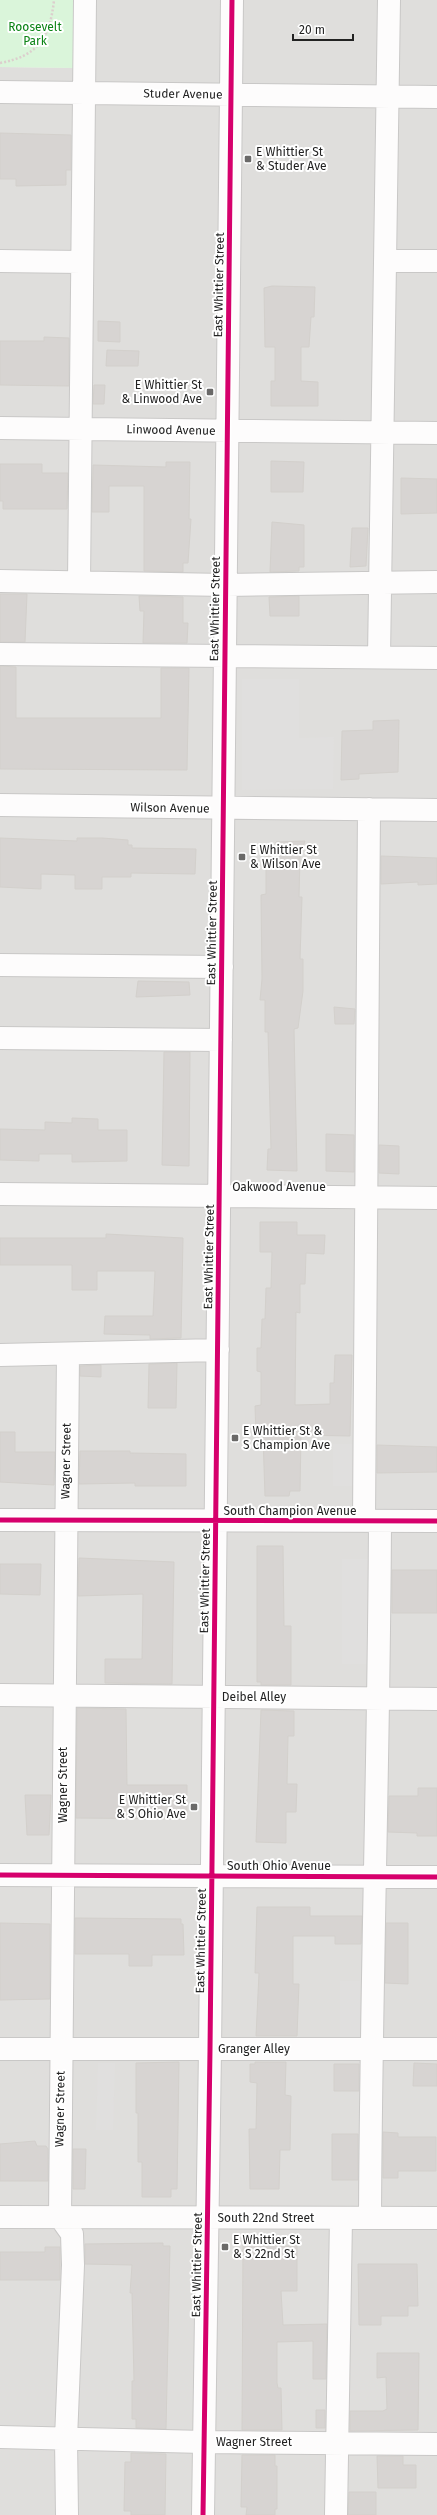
<svg xmlns="http://www.w3.org/2000/svg" width="437" height="2515" viewBox="0 0 437 2515" font-family="'Fira Sans',sans-serif">
<rect width="100%" height="100%" fill="#f0eeeb"/>
<path fill="#dfdedc" d="M75,0H437V2515H0V67L74,68Z"/>
<path fill="#daf5da" d="M0,0H75L74,68L0,67Z"/>
<path fill="#e0dfde" d="M242,679H299V738L334,737L333,789L242,790Z
M333,1444H353V1486H333Z
M342,1559H370V1664H342Z
M340,1981H360V2040H340Z
M98,2063H115L113,2130H96Z"/>
<path fill="#d7d4d2" stroke="#d3d0cc" d="M0,133L71,135V170H66V185L16,186V179H0Z
M272,286L315,287L314,317H311L309,347H301V381L318,382V406H271V381H275V347H265L264,288Z
M98,321L120,322V342L98,341Z
M44,337L69,338V386L0,385V341H44Z
M107,350L139,351L138,366H106Z
M94,385H105L104,404H93Z
M271,461L304,462L303,492H271Z
M166,462H190L189,519H191L188,563H183V572L144,571V486H109V512H92L93,465L166,467Z
M0,464H42V473H68L67,509H3V501H0Z
M401,478L437,479V513L401,514Z
M272,522L304,525V567H299V571L270,572Z
M352,528H368L366,566L350,567Z
M0,594H27L25,642H0Z
M139,596L183,597V623H188L187,643H143L144,611H140Z
M299,596V616H270L269,597Z
M0,666L16,667V718H161V668H189L187,770L0,769Z
M399,720L398,772L359,774V779L341,780L342,731L373,730V721Z
M0,838L77,841V838H102L128,840V845H132V848L196,849L195,874L131,873V877H102V889H75V875L41,874V889L0,887Z
M305,841L300,856L299,897H302L300,959H303V991L298,1028L294,1029L297,1171L267,1170L268,1149H271L268,1032H265V1000H260L262,979L261,895L266,894V847L275,846L276,842Z
M381,856L437,858V884L418,885V882L381,884Z
M138,981L189,982L190,995L136,997Z
M334,1007L355,1009L354,1024H335Z
M164,1052H190L189,1166L162,1165Z
M72,1118L98,1119V1130H127V1161L72,1162V1154H39V1161L0,1160V1129L45,1130V1122L72,1123Z
M326,1134L354,1135V1172L326,1171Z
M379,1145L399,1146V1174L379,1173Z
M260,1222H297V1235H325L324,1254L306,1253L305,1284H300V1313L296,1312L295,1405L330,1404V1383H334L335,1355H352L350,1436L301,1435L300,1491H290L289,1496H265L263,1436H256L255,1406L261,1405V1372L257,1371V1348H261L262,1319H265L266,1288H271L272,1252H260Z
M106,1234L183,1238L181,1338L150,1339V1335L104,1334L105,1316H153L155,1271H97V1290H72V1265H0V1238H106Z
M177,1363L176,1408H148L149,1364Z
M101,1365V1377L80,1376V1366Z
M0,1432H15V1452H55L54,1485L0,1482Z
M377,1445L437,1447V1472L377,1473Z
M80,1451H130V1453L186,1454V1486H135V1483L79,1484Z
M257,1546H283L284,1626H291V1685H261V1682H257Z
M79,1558L174,1562L172,1684L105,1683V1659H142L143,1594L78,1596Z
M0,1564H41L40,1595L0,1594Z
M392,1570H437V1613H392Z
M77,1708L126,1709L127,1785H187V1819L76,1818Z
M261,1710L294,1711V1736H288L287,1784H297L296,1812H286V1843L256,1842Z
M418,1788H437V1836H417V1833L388,1832L389,1796H418Z
M25,1795H51L49,1835H27Z
M257,1907H310V1916H362L361,1944H335V1936H293V1984H299L297,2036H256L259,1973H255Z
M75,1918L181,1919V1924H183L184,1955H152V1966H129V1954H75Z
M0,1923L50,1924V1999L0,2000Z
M386,1923H408V1984L385,1983Z
M179,2062L177,2189H171V2197H142V2162H138V2113H136V2063Z
M255,2062H286L285,2095L291,2096L290,2150H280L279,2189H250L249,2129H256L257,2083L250,2082V2064H255Z
M414,2063L437,2064V2086H413Z
M334,2064H359V2091H334Z
M383,2132L398,2133V2137H436V2171H398V2178H383Z
M332,2134H358V2180H332Z
M35,2141L37,2146H46L48,2149V2181H0V2144Z
M73,2149H86L85,2189H73Z
M281,2241V2246H297V2291H281L283,2325L327,2324L326,2379H313V2341L277,2342V2383L278,2388H281L282,2430H242L243,2244H251L252,2242Z
M163,2243V2246H170L166,2429L136,2428V2419H132V2381H134L132,2293H130L132,2265L85,2264V2244Z
M45,2247H60V2280H0V2252H45Z
M358,2264H417L418,2306H408V2316H381V2325H359Z
M377,2353H419L418,2430L350,2431V2411H383L387,2409L386,2377L377,2378Z
M316,2410H325V2428H316Z
M131,2453L166,2454L165,2515H131V2511H124L125,2462H131Z
M242,2455H275V2466H277V2509H275V2515H246L247,2507H241Z
M377,2456H403V2465H416V2488H378Z
M349,2492H376V2515H348Z"/>
<g fill="none" stroke-linecap="round" stroke-linejoin="round">
<defs>
<path id="minor" d="M0,92L437,97
M0,261L81,262
M386,261H437
M0,428L437,433
M0,581L226,585L437,582
M79,582L85,0
M0,654L437,658
M379,657L389,0
M0,805L437,810
M0,965L222,967
M0,1038L221,1040
M0,1194L437,1198
M0,1355L218,1350
M0,1520L437,1521
M364,1521L369,809
M0,1695L437,1699
M0,1875L437,1877
M0,2049H437
M0,2217L437,2218
M60,2217L68,1354
M60,2217L72,2234L73,2265L66,2439L67,2515
M370,2218C371,1986 379,1754 380,1521
M0,2437L204,2442L437,2444
M203,2515L210,2050L232,0
M336,2515L341,2218"/>
</defs>
<use href="#minor" stroke="#c9c8c7" stroke-width="24"/>
<path stroke="#dccecd" stroke-width="2.5" stroke-dasharray="2 2" stroke-linecap="butt" d="M0,63C38,56 50,38 54,0"/>
<use href="#minor" stroke="#fdfcfc" stroke-width="22"/>
<defs>
<path id="cycleway" d="M0,1520L437,1521
M0,1875L437,1877
M203,2515L210,2050L232,0"/>
</defs>
<use href="#cycleway" stroke="#fff" stroke-width="8"/>
<use href="#cycleway" stroke="#d6006c" stroke-width="5"/>
</g>
<g fill="#6a6968" stroke="#fff" stroke-width="1.5">
<rect x="244" y="155" width="8" height="8" rx="2"/>
<rect x="206" y="388" width="8" height="8" rx="2"/>
<rect x="238" y="853" width="8" height="8" rx="2"/>
<rect x="231" y="1434" width="8" height="8" rx="2"/>
<rect x="190" y="1803" width="8" height="8" rx="2"/>
<rect x="221" y="2243" width="8" height="8" rx="2"/>
</g>
<g text-anchor="middle" dominant-baseline="central" stroke-width="4" stroke-linejoin="round" paint-order="stroke">
<g font-size="12" fill="#0c8416" stroke="#fff">
<text x="35" y="27">Roosevelt<tspan x="35" dy="14">Park</tspan></text>
</g>
<g font-size="12" fill="#222" stroke="#fff">
<text transform="translate(183 94) rotate(1)">Studer Avenue</text>
<text transform="translate(219 285) rotate(-89)">East Whittier Street</text>
<text transform="translate(171 430) rotate(1)">Linwood Avenue</text>
<text transform="translate(215 609) rotate(-89)">East Whittier Street</text>
<text transform="translate(170 808) rotate(1)">Wilson Avenue</text>
<text transform="translate(212 933) rotate(-89)">East Whittier Street</text>
<text x="279" y="1187">Oakwood Avenue</text>
<text transform="translate(209 1257) rotate(-89)">East Whittier Street</text>
<text transform="translate(66 1461) rotate(-89)">Wagner Street</text>
<text x="290" y="1511">South Champion Avenue</text>
<text transform="translate(205 1581) rotate(-89)">East Whittier Street</text>
<text x="254" y="1697">Deibel Alley</text>
<text transform="translate(63 1785) rotate(-90)">Wagner Street</text>
<text x="279" y="1866">South Ohio Avenue</text>
<text transform="translate(201 1941) rotate(-89)">East Whittier Street</text>
<text x="254" y="2049">Granger Alley</text>
<text transform="translate(60 2109) rotate(-89)">Wagner Street</text>
<text x="266" y="2218">South 22nd Street</text>
<text transform="translate(197 2265) rotate(-89)">East Whittier Street</text>
<text x="254" y="2442">Wagner Street</text>
</g>
<g font-size="12" fill="#222" stroke="#fff" text-anchor="start">
<text x="256" y="152">E Whittier St<tspan x="256" dy="14">&amp; Studer Ave</tspan></text>
<text x="202" y="385" text-anchor="end">E Whittier St<tspan x="202" dy="14">&amp; Linwood Ave</tspan></text>
<text x="250" y="850">E Whittier St<tspan x="250" dy="14">&amp; Wilson Ave</tspan></text>
<text x="243" y="1431">E Whittier St &amp;<tspan x="243" dy="14">S Champion Ave</tspan></text>
<text x="186" y="1800" text-anchor="end">E Whittier St<tspan x="186" dy="14">&amp; S Ohio Ave</tspan></text>
<text x="233" y="2240">E Whittier St<tspan x="233" dy="14">&amp; S 22nd St</tspan></text>
</g>
</g>
<path d="M293 34v6h60v-6" fill="none" stroke="#222222" stroke-width="2"/>
<text x="299" y="34" font-size="12" fill="#222222" stroke="#ffffff" stroke-width="3" paint-order="stroke">20 m</text>
</svg>
